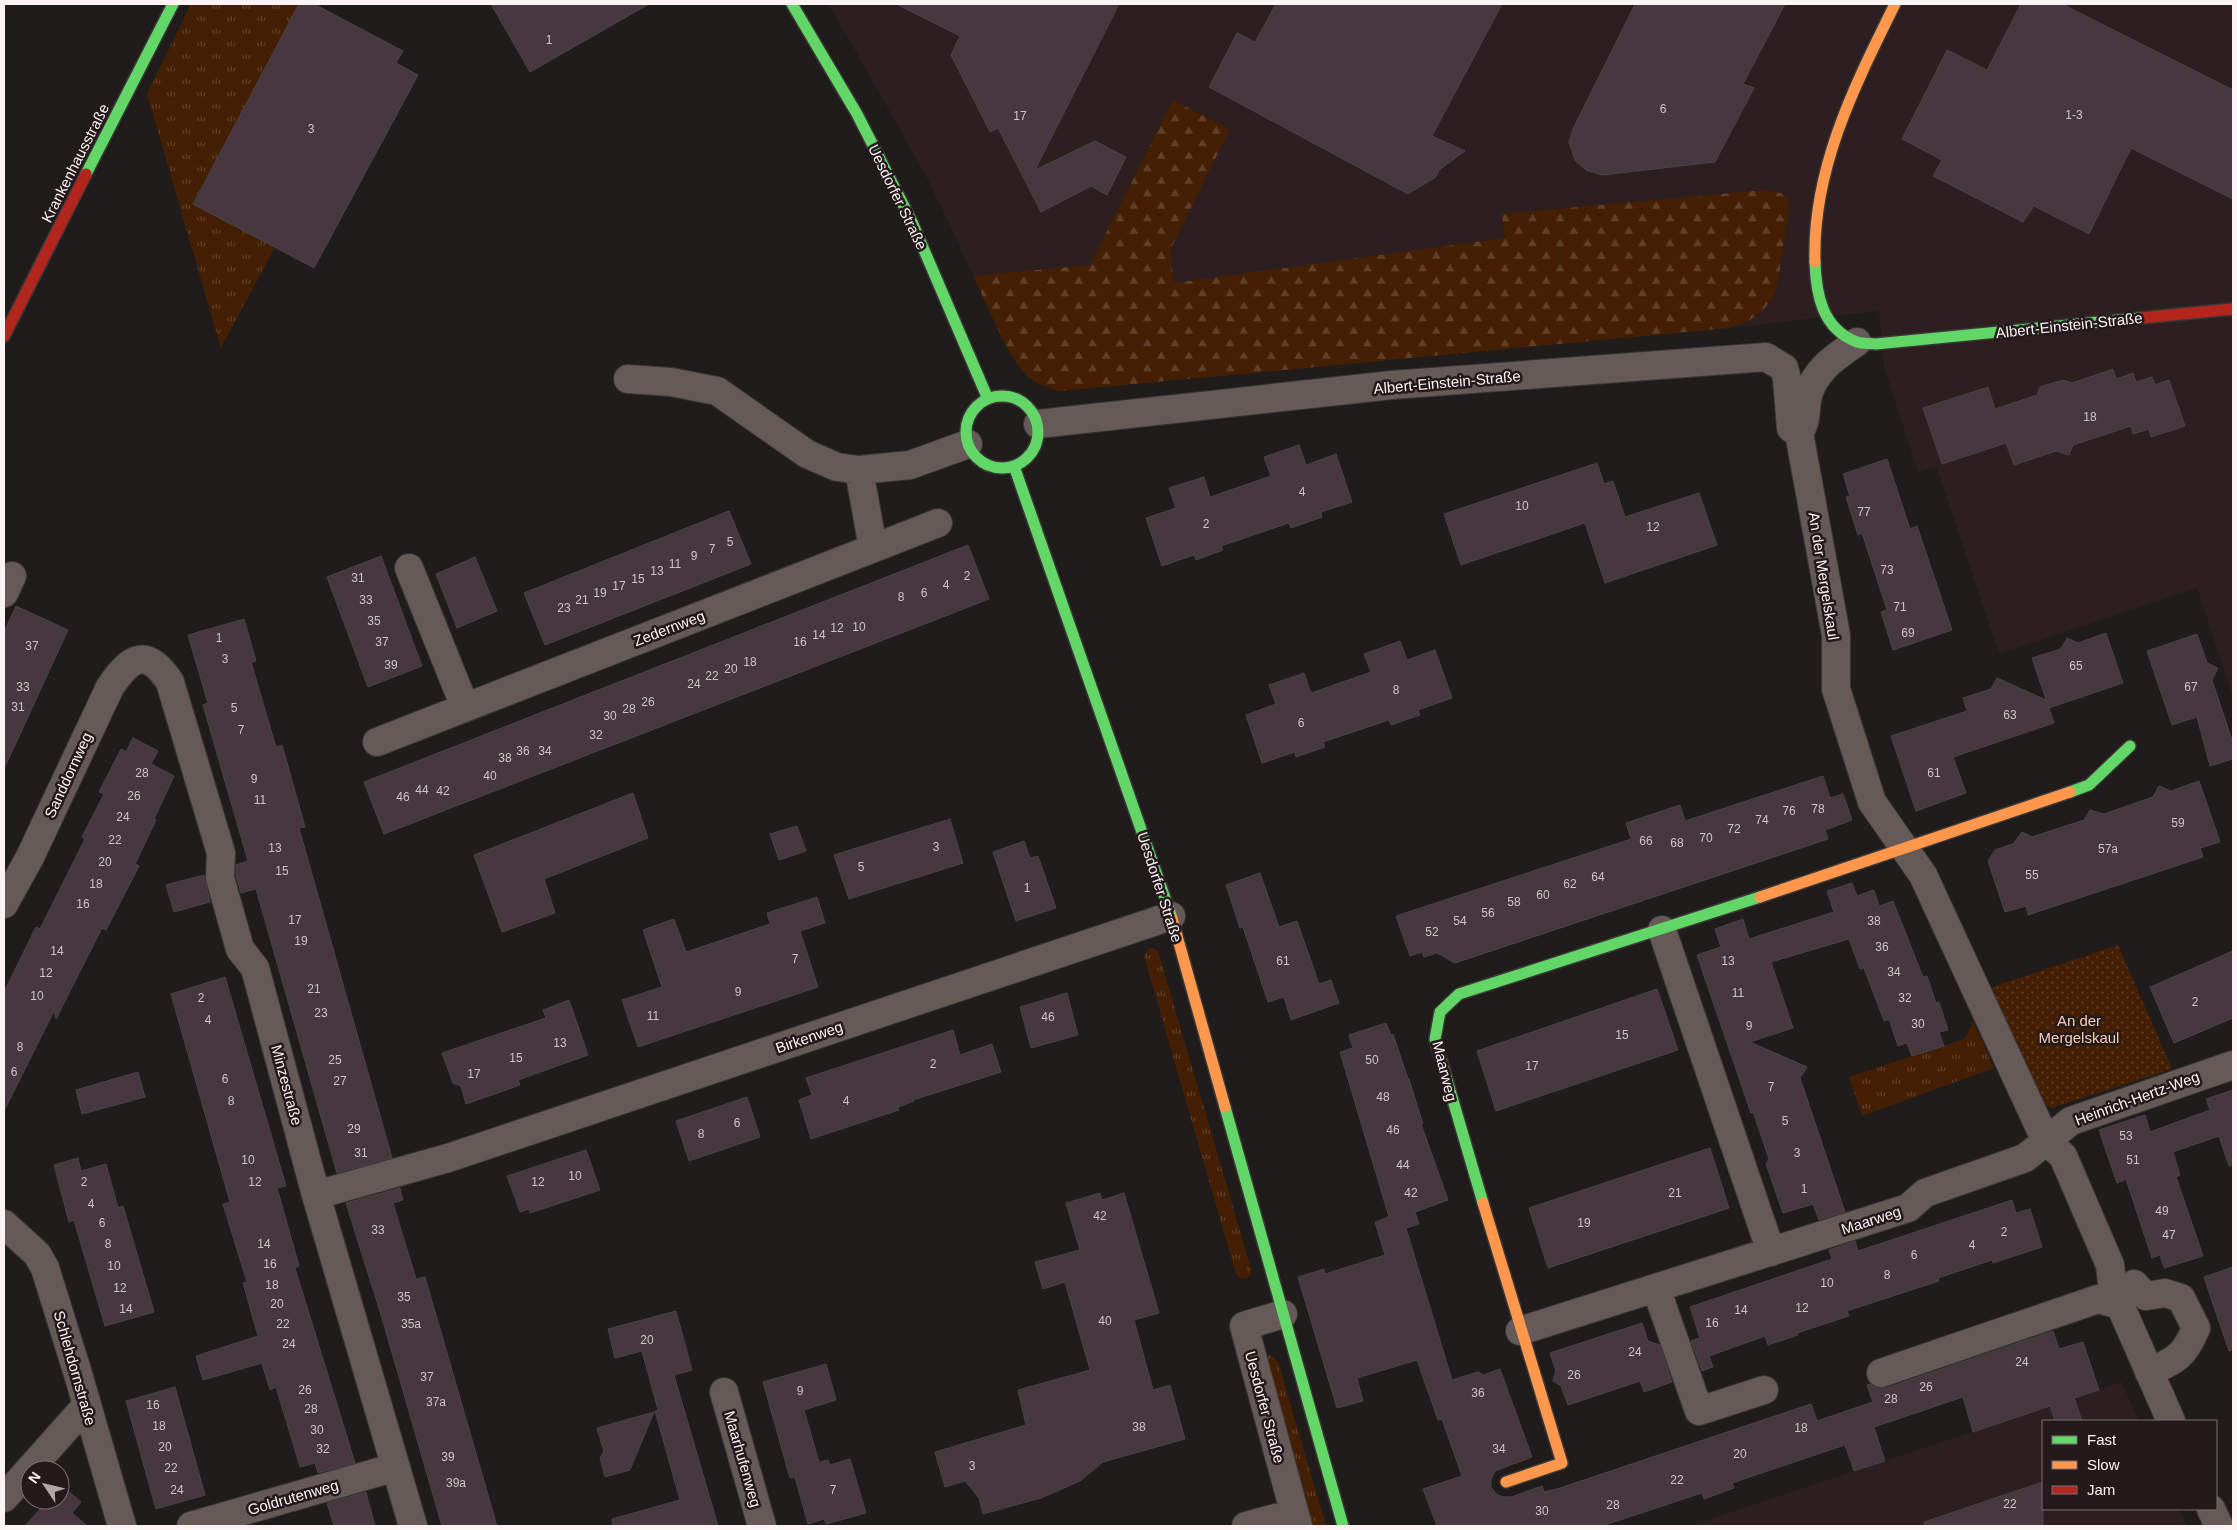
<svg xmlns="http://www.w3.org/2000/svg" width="2237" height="1530" viewBox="0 0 2237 1530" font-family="Arial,sans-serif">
<defs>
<pattern id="grass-tufts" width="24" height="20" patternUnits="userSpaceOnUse" patternTransform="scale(1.25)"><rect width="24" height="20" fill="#451f04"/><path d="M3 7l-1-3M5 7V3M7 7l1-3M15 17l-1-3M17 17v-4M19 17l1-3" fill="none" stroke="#614029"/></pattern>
<pattern id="forest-firs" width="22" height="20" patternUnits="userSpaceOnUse" patternTransform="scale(1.25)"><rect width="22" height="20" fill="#451f04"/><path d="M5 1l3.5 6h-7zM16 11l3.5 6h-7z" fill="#614029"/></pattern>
<pattern id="park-dots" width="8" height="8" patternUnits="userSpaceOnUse" patternTransform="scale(1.25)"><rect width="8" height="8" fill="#451f04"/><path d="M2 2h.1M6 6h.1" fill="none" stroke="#614029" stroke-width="1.8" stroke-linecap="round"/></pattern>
</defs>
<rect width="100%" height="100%" fill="#211c1c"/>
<path fill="#2d1e1f" d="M829,4H2233V697L2197,588L1999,654L1936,466L1918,472L1884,367L1879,311L1728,328L1059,391L1039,383L1028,376L1014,359L926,176Z
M2122,1382L2139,1421H2043V1509H2179L2187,1526H1689Z"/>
<path fill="url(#grass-tufts)" d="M191,4H299L193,203L275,247L221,348L147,94Z
M1149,948H1154L1158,951L1251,1269V1275L1246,1278H1240L1236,1274L1144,956Z
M1973,1021L1994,1068L1862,1116L1849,1077L1965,1039Z
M1266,1355L1272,1356L1278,1362L1326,1526H1309L1264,1357Z"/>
<path fill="url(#forest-firs)" d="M1173,100L1230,129L1170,250L1174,283L1505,238L1502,214L1764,190L1781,193L1790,202L1777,287C1768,311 1752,322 1728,328L1059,391C1048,387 1036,384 1027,376C1008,358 986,301 973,276L1090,265Z"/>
<path fill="url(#park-dots)" d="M2118,945L2172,1069L2051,1108L2030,1094L1984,990Z"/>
<path fill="#47383f" stroke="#494546" d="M299,4H314L403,51L396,63L418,75L314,268L193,204Z
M491,4H649L530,72Z
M896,4H1119L1035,170L1095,141L1126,157L1107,195L1091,186L1041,212L998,128L990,132L951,55L960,36Z
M1276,4H1502L1432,136L1465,151L1439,170L1436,177L1408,194L1209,87L1237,33L1255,42Z
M1635,4H1785L1743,84L1754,88L1715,162L1602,175L1586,170L1575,160L1569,142L1573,129Z
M2021,4H2062L2233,90V199L2131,148L2089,234L2034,206L2023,222L1933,176L1942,160L1902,139L1947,50L1987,70Z
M2113,369L2116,379L2133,373L2136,382L2152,377L2155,385L2169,380L2185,426L2151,437L2149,429L2133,434L2131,426L2073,445L2069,455L2056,451L2014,465L2006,443L1942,464L1923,408L1988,387L1995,409L2037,395L2040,387L2063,380L2072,383Z
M1299,445L1306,465L1336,454L1352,502L1321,512L1322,517L1291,528L1289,523L1221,546L1223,550L1196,560L1194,555L1162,566L1146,518L1176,508L1169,488L1204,477L1210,497L1271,476L1264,457Z
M1887,459L1910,529L1917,526L1952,630L1893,650L1881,612L1887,610L1862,533L1858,535L1846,497L1850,496L1843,474Z
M1597,463L1604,484L1613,481L1625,517L1699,493L1717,545L1605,583L1585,523L1461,565L1444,514Z
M729,511L751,564L545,645L524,593Z
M968,545L989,599L384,834L364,782Z
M381,556L422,666L368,687L327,577Z
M475,557L497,611L457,628L436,574Z
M16,606L68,630L4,769V632Z
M244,619L256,661L251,662L276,747L282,745L305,827L299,828L392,1158L337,1173L256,889L241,893L236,876V865L248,861L203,705L208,703L188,635Z
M2106,633L2123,683L2049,708L2032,658L2061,649L2067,638L2078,643Z
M2197,634L2207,663L2218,668L2212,680L2233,743V759L2210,766L2197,717L2172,725L2147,651Z
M1400,641L1407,660L1435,650L1452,698L1418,710L1420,715L1391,725L1389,720L1323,742L1325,747L1296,757L1295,752L1262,763L1246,715L1276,704L1269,685L1304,673L1311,693L1371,672L1364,654Z
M1997,678L2046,700L2054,723L1953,757L1966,793L1916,811L1891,736L1967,711L1963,698L1991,689Z
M133,738L158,751L151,764L174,776L154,819L156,820L135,864L139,866L106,930L102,928L56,1019L54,1011L4,1111V992L36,927L40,929L85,839L82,837L104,794L99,792L121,749L126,752Z
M1823,776L1830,798L1843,794L1852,820L1825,830L1828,839L1455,963L1437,953L1424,957L1422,952L1410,956L1396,916L1631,839L1626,823L1680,805L1685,821Z
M2199,781L2220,842L2200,848L2203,857L2028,915L2026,906L2005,912L1988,861L1995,850L2013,844L2022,832L2032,837L2084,820L2090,810L2104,814L2153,797L2159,786L2171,791Z
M633,793L648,838L544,879L555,913L502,932L474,855Z
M950,819L963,863L849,899L834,855Z
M797,826L806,851L779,860L770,834Z
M1024,841L1030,858L1038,856L1056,908L1016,921L993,852Z
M1260,873L1279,927L1297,921L1319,984L1331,980L1339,1003L1291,1020L1284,997L1268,1002L1243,927L1240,928L1226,885Z
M204,875L210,902L174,912L166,885Z
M1852,883L1857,896L1874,890L1879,906L1893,901L1923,977L1927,976L1936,1003L1939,1002L1948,1030L1939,1032L1944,1046L1912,1056L1907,1043L1898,1046L1889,1019L1884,1021L1864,968L1860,969L1849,939L1771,962L1793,1028L1750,1042L1807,1067L1800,1078L1845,1212L1819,1220L1813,1204L1783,1213L1766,1164L1769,1159L1765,1147L1753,1112L1751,1113L1697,955L1721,947L1715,929L1743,919L1749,939L1834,912L1827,891Z
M817,897L825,923L800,931L818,987L638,1047L622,1000L662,987L643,930L674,919L686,952L770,924L767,913Z
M2233,951V1018L2174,1043L2150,987Z
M225,977L286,1186L277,1188L299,1266L295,1268L355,1463L318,1473L315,1463L300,1467L276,1387L270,1390L262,1363L203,1380L196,1356L258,1336L243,1283L247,1282L223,1204L230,1202L171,994Z
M1657,989L1678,1050L1496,1111L1477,1051Z
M1067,993L1078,1035L1031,1048L1020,1007Z
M569,1000L588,1055L518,1080L520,1085L466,1104L461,1086L453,1083L442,1053L546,1018L543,1010Z
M1386,1023L1391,1035L1393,1034L1408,1079H1409L1423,1124H1421L1448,1200L1415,1212L1419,1224L1406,1228L1452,1380L1478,1372L1484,1375L1500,1369L1532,1457L1495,1471L1491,1479V1487L1496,1494L1503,1497H1511L1542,1486L1544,1492L1557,1489L1811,1404L1817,1421L1873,1402L1867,1385L1870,1384L1878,1388H1886L2053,1331L2059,1349L2083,1342L2099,1390L2074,1398L2082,1421H2055L2050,1406L1973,1432L1963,1397L1874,1427L1885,1461L1854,1471L1845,1445L1732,1483L1734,1488L1704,1499L1702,1493L1602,1526H1437L1423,1489L1462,1476L1442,1419L1438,1420L1417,1360L1357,1378L1363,1401L1337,1408L1298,1277L1324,1269L1325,1274L1385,1255L1375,1222L1389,1217L1340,1052L1353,1048L1349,1035Z
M953,1030L960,1055L992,1044L1001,1072L913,1100L914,1101L898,1107L899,1110L811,1139L799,1100L812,1095L806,1078Z
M138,1072L145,1097L82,1114L76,1090Z
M2233,1090V1165L2229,1166L2219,1136L2173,1152L2180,1175L2176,1177L2203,1256L2164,1268L2160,1255L2152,1258L2126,1179L2117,1183L2099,1130L2145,1115L2150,1132L2210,1110L2206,1099Z
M747,1097L760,1137L689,1161L676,1121Z
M1710,1148L1729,1208L1548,1268L1529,1208Z
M586,1150L600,1190L530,1213L529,1209L520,1212L507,1176Z
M78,1158L81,1171L106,1164L118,1208L123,1206L154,1312L105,1326L74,1220L69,1222L54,1165Z
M400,1188L403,1200L393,1203L416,1279L425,1277L497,1526H442L382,1318L346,1203Z
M1100,1193L1102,1200L1124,1193L1159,1313L1134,1320L1153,1390L1170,1385L1185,1439L1103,1462L1080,1481L1041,1498L983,1514L979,1498L965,1481L945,1487L935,1452L1026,1425L1018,1390L1090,1370L1065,1282L1043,1289L1035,1262L1080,1250L1066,1203Z
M2012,1200L2016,1213L2030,1209L2042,1247L1993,1263L1992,1260L1938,1278L1939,1281L1847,1311L1849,1316L1797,1333L1798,1335L1768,1345L1765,1336L1709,1356L1713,1367L1702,1371L1691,1341L1700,1338L1690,1307L1832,1259L1829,1250L1855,1241L1858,1251Z
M2233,1267V1350L2229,1351L2204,1277Z
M676,1311L692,1370L674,1375L718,1526H613L612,1519L680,1500L655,1411L658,1410L642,1351L615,1358L608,1329Z
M1642,1323L1648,1341L1660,1345L1672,1382L1644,1392L1640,1381L1568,1405L1561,1386L1553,1381L1556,1371L1550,1353Z
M826,1364L836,1400L804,1410L819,1462L828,1460L830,1465L850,1459L866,1513L826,1524L824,1519L808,1524L795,1477L790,1478L763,1382Z
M175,1387L205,1495L156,1509L126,1401Z
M654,1412L630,1470L605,1477L600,1458L604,1452L597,1428Z
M2043,1482V1526H1925L1924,1522Z
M61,1485L81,1502L72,1513L87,1526H25L48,1500H60Z
M366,1492L375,1526H334L327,1503Z"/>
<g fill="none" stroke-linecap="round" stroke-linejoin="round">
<defs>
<path id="street" d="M1857,342C1835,357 1812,372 1807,400C1805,414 1807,420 1799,433L1836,635V689L1872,802L1923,875L2046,1141L2063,1156L2110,1265L2112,1283
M628,379L671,382L717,391L807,454L837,467L859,470L910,465L968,444
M1038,424L1392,385L1766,357L1784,368L1787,379L1791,428L1797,432
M859,470L873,548
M409,568L465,707
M4,593L12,576
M377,742L938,523
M4,904L30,857L110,687C131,656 147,647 170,682L221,853L220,878L240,949L255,968L316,1195L413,1526
M1662,930L1771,1252
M316,1195L448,1158L1171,916
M4,1224L37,1254L45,1268L78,1374L122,1526
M1656,1288L1699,1411L1764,1390
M2120,1305L2134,1284L2146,1296L2165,1293L2181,1298L2196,1328C2185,1356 2175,1361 2149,1372
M2120,1305L2171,1421
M1283,1314L1244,1326L1298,1526
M1520,1331L1908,1208L1925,1193L2025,1158L2071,1121L2233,1065
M1881,1373L2098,1299L2120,1305
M724,1392L762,1526
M4,1498L86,1406
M2211,1509L2219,1526
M191,1526L396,1467
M1246,1526L1294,1513"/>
<path id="fast" d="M792,4L857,114L912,222L988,399
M86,174L173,4
M1815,262C1816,294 1822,329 1857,342C1863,344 1870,343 1876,344L2140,318
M966 432a36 36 0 1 1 72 0a36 36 0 1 1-72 0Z
M1014,466L1172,918
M2070,792L2089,785L2130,746
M1225,1107L1343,1526
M1483,1203L1435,1039L1440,1012L1459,994L1760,897"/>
<path id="slow" d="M1815,262C1812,169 1855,85 1895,4
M1760,897L2070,792
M1172,918L1225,1107
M1483,1203L1562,1463L1506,1482"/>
<path id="jam" d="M2140,318L2233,309
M4,336L86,174"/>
</defs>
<use href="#street" stroke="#3a3737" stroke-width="30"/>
<use href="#fast" stroke="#3a3737" stroke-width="14"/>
<use href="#slow" stroke="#3a3737" stroke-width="14"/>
<use href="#jam" stroke="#3a3737" stroke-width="14"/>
<use href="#street" stroke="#665a58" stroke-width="28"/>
<use href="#fast" stroke="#63d668" stroke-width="11"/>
<use href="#slow" stroke="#ff974d" stroke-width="11"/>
<use href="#jam" stroke="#b3261e" stroke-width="11"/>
</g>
<g text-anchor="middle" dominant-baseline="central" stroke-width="5" stroke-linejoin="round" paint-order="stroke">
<g font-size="12" fill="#cec4c7">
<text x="549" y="40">1</text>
<text x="1663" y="109">6</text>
<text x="2074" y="115">1-3</text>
<text x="1020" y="116">17</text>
<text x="311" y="129">3</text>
<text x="2090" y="417">18</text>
<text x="1302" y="492">4</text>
<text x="1522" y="506">10</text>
<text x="1864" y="512">77</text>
<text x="1206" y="524">2</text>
<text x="1653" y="527">12</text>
<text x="730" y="542">5</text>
<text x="712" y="549">7</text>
<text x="694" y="556">9</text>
<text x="675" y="564">11</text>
<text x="1887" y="570">73</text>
<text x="657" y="571">13</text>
<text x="967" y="576">2</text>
<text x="358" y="578">31</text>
<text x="638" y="579">15</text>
<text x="946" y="585">4</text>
<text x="619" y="586">17</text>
<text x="600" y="593">19</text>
<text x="924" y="593">6</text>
<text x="901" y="597">8</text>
<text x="366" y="600">33</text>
<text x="582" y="600">21</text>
<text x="1900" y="607">71</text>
<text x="564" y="608">23</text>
<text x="374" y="621">35</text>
<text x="859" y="627">10</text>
<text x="837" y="628">12</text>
<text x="1908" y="633">69</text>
<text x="819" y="635">14</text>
<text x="219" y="638">1</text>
<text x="382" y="642">37</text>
<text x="800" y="642">16</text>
<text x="32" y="646">37</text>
<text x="225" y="659">3</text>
<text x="750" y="662">18</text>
<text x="391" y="665">39</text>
<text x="2076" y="666">65</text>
<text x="731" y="669">20</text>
<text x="712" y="676">22</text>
<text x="694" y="684">24</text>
<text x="23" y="687">33</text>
<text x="2191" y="687">67</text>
<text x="1396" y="690">8</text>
<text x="648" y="702">26</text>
<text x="18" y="707">31</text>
<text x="234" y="708">5</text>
<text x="629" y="709">28</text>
<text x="2010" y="715">63</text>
<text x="610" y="716">30</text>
<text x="1301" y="723">6</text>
<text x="241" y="730">7</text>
<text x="596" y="735">32</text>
<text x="523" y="751">36</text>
<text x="545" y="751">34</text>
<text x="505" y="758">38</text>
<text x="142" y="773">28</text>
<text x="1934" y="773">61</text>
<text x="490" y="776">40</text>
<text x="254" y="779">9</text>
<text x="422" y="790">44</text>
<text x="443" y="791">42</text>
<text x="134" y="796">26</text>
<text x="403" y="797">46</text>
<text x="260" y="800">11</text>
<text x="1818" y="809">78</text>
<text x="1789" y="811">76</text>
<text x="123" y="817">24</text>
<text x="1762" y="820">74</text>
<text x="2178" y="823">59</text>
<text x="1734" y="829">72</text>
<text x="1706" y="838">70</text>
<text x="115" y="840">22</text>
<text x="1646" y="841">66</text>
<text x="1677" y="843">68</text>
<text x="936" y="847">3</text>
<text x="275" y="848">13</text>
<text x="2108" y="849">57a</text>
<text x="105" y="862">20</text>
<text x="861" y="867">5</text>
<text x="282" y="871">15</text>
<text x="2032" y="875">55</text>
<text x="1598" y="877">64</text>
<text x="96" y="884">18</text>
<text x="1570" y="884">62</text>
<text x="1027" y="888">1</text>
<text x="1543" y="895">60</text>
<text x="1514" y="902">58</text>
<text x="83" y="904">16</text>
<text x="1488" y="913">56</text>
<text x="295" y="920">17</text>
<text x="1460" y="921">54</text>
<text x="1874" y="921">38</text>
<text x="1432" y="932">52</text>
<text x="301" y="941">19</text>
<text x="1882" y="947">36</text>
<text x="57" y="951">14</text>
<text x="795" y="959">7</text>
<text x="1283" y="961">61</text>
<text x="1728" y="961">13</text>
<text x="1894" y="972">34</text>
<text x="46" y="973">12</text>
<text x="314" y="989">21</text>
<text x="738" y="992">9</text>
<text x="1738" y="993">11</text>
<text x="37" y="996">10</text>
<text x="201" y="998">2</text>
<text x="1905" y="998">32</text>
<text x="2195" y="1002">2</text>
<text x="321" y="1013">23</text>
<text x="653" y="1016">11</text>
<text x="1048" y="1017">46</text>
<text x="208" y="1020">4</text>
<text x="1918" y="1024">30</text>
<text x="1749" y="1026">9</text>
<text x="1622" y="1035">15</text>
<text x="560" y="1043">13</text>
<text x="20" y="1047">8</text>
<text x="516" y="1058">15</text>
<text x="335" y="1060">25</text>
<text x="1372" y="1060">50</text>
<text x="933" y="1064">2</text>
<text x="1532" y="1066">17</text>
<text x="14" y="1072">6</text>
<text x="474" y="1074">17</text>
<text x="225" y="1079">6</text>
<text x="340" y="1081">27</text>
<text x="1771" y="1087">7</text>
<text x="1383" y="1097">48</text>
<text x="231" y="1101">8</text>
<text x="846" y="1101">4</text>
<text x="1785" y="1121">5</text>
<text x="737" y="1123">6</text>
<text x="354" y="1129">29</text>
<text x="1393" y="1130">46</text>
<text x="701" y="1134">8</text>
<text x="2126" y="1136">53</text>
<text x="361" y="1153">31</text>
<text x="1797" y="1153">3</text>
<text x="248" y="1160">10</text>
<text x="2133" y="1160">51</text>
<text x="1403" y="1165">44</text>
<text x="575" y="1176">10</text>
<text x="84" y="1182">2</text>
<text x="255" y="1182">12</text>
<text x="538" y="1182">12</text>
<text x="1804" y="1189">1</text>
<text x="1411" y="1193">42</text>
<text x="1675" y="1193">21</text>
<text x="91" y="1204">4</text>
<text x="2162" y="1211">49</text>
<text x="1100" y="1216">42</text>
<text x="102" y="1223">6</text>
<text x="1584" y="1223">19</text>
<text x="378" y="1230">33</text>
<text x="2004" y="1232">2</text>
<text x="2169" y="1235">47</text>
<text x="108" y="1244">8</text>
<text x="264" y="1244">14</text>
<text x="1972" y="1245">4</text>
<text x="1914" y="1255">6</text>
<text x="270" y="1264">16</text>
<text x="114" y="1266">10</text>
<text x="1887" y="1275">8</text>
<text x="1827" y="1283">10</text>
<text x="272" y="1285">18</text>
<text x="120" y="1288">12</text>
<text x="404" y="1297">35</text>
<text x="277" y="1304">20</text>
<text x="1802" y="1308">12</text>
<text x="126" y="1309">14</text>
<text x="1741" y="1310">14</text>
<text x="1105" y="1321">40</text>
<text x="1712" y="1323">16</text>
<text x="283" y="1324">22</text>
<text x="411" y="1324">35a</text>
<text x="647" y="1340">20</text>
<text x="289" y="1344">24</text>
<text x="1635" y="1352">24</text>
<text x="2022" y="1362">24</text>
<text x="1574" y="1375">26</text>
<text x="427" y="1377">37</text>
<text x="1926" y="1387">26</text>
<text x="305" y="1390">26</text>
<text x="800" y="1391">9</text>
<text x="1478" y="1393">36</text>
<text x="1891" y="1399">28</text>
<text x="436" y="1402">37a</text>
<text x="153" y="1405">16</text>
<text x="311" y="1409">28</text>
<text x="159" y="1426">18</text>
<text x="1139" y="1427">38</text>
<text x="1801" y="1428">18</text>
<text x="317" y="1430">30</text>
<text x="165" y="1447">20</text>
<text x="323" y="1449">32</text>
<text x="1499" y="1449">34</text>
<text x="1740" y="1454">20</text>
<text x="448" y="1457">39</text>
<text x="972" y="1466">3</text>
<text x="171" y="1468">22</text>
<text x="1677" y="1480">22</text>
<text x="456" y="1483">39a</text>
<text x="177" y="1490">24</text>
<text x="833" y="1490">7</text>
<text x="2010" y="1504">22</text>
<text x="1613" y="1505">28</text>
<text x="1542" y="1511">30</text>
</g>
<g font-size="15" fill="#fbf3f4" stroke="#24191b">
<text transform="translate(75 163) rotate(-63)">Krankenhausstraße</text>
<text transform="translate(898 197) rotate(64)">Uesdorfer Straße</text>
<text transform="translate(2069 325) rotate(-6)">Albert-Einstein-Straße</text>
<text transform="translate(1447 382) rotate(-5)">Albert-Einstein-Straße</text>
<text transform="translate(1824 576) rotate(81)">An der Mergelskaul</text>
<text transform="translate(669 628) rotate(-21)">Zedernweg</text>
<text transform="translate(68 775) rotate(-65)">Sanddornweg</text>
<text transform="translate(1160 887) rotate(72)">Uesdorfer Straße</text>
<text transform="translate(809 1037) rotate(-19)">Birkenweg</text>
<text transform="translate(1445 1071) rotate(76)">Maarweg</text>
<text transform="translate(287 1085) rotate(75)">Minzestraße</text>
<text transform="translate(2137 1098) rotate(-20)">Heinrich-Hertz-Weg</text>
<text transform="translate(1871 1220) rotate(-18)">Maarweg</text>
<text transform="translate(75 1368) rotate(74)">Schlehdornstraße</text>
<text transform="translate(1265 1407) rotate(75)">Uesdorfer Straße</text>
<text transform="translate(743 1459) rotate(74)">Maarhufenweg</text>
<text transform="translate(293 1497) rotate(-16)">Goldrutenweg</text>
</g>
<g font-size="15" fill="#f5ccb4" stroke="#24191b">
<text x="2079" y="1020">An der<tspan x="2079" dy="17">Mergelskaul</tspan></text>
</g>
</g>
<rect width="2237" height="1530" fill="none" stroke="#fbf3f4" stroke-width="10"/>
<rect x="2042" y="1420" width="175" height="90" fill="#24191b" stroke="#7a7072"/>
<rect x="2052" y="1436" width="25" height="8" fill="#63d668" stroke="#7a7072"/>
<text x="2087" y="1445" font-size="15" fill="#fbf3f4">Fast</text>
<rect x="2052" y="1461" width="25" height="8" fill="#ff974d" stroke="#7a7072"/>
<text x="2087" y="1470" font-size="15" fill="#fbf3f4">Slow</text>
<rect x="2052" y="1486" width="25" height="8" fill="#b3261e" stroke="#7a7072"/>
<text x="2087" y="1495" font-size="15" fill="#fbf3f4">Jam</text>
<g transform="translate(45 1485) rotate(305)"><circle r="24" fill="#24191b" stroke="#7a7072"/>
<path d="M0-4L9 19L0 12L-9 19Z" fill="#afa8a8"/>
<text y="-8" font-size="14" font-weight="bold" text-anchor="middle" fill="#fbf3f4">N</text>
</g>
</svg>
